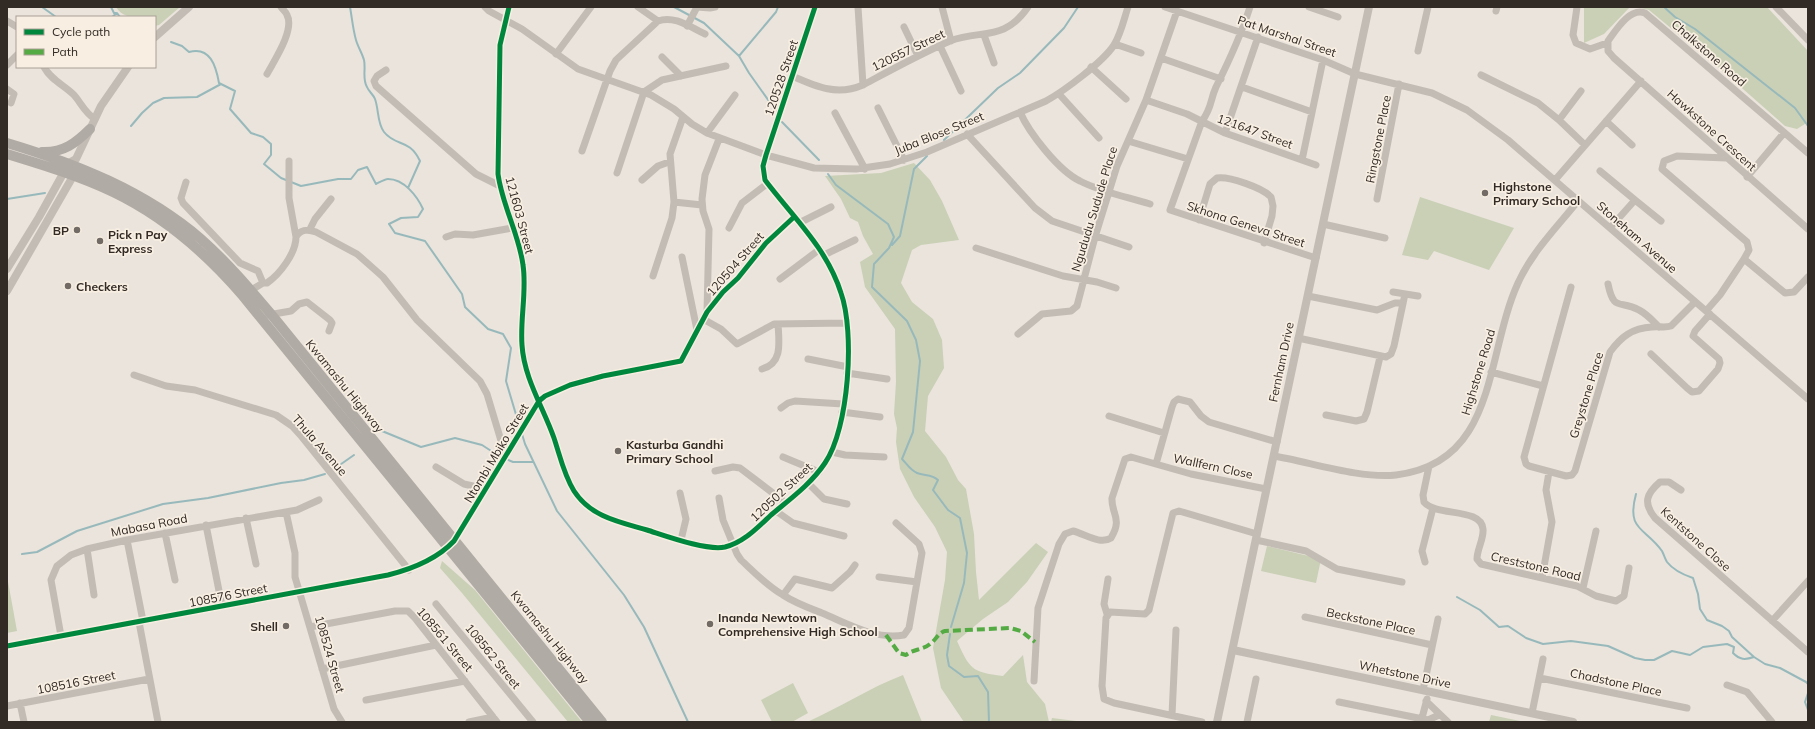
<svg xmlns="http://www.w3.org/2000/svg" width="1815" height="729" viewBox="0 0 1815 729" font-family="Mulish,sans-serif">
<rect width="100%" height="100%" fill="#eae4dc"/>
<path fill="#cad0b6" d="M116,7H180L159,25L155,26V17C140,17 125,21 116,7Z
M1584,7H1630L1604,34L1584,43Z
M1637,7H1767L1808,51V122L1797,129L1785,126L1718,67L1649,10Z
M914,163L930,180L942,201L959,240L921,245L912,250L901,283L912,302L933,319L942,340L944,368L928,396L925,431L946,457L958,480L966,489L974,534L976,572L979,600L1036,543L1048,552L1027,582L1008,602L983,619L957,641C970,669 971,672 1003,676L1023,655L1027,682L1045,704L1049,722H964L941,688L933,648L945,580L947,552L935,527L914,497L900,469L896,442L897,428L894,414L896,382L895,329L865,287L860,262L873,254L863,236L858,222L850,218L841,199L825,176L881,173Z
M1420,197L1514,228L1489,270L1434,251L1428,260L1402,255Z
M1267,546L1321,559L1316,583L1261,571Z
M442,561L475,590L582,722H568L462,593L440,568Z
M7,576L17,631L7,633Z
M903,675L922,722H807C839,708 869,688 903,675Z
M793,683L808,713L792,722H772L761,700Z
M1491,715L1525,722H1489Z
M1052,718L1084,722H1051Z"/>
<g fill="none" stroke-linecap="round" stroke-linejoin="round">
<path stroke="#98b9bb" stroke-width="2" d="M42,7L56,17
M111,7L114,13H116
M350,7C352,18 353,30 356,40C358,47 362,53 364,60C366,69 362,79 367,87C369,92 373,94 375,99C379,110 377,123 384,132C396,147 409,138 420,161L408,188
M674,7L704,23L739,56L749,73L776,111
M1664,7L1675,17L1695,29L1795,108L1808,126
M112,17L117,13L120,17
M171,42L182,46L189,52C210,46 216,66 219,83L235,91L230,109L251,133L263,137L271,144V155L264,164L281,178L301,186L338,179H351L358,170L367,167L376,184C380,182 385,179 388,179C404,179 417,196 423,209L418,217L401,218L389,224L395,233L425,241L462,294L465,307L488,329L503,334L511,348L506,381L520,428
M739,56L776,12L778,7
M782,122L819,160
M131,126L142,113L153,103L164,98L197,97L221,84
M944,140L998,88L1020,73L1064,28L1078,7
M828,174L836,185L888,224L894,237L889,248L874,264L872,287L907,321L916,340L920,361L913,432L902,459C907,464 910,470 917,473C924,476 932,474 938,480L933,490L948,510L960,518L967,553L964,583L951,627
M7,199L45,193
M892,245L900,236L914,169L927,156
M382,431L421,447L455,438L482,445L502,458
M522,434L525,444L557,511L624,595L644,627L688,722
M506,459L513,462H533
M334,469L354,455
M1636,494C1626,531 1645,527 1662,551C1664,555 1665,559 1667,562C1674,571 1684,575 1693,578L1698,594L1700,609L1707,620L1722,626L1729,631L1732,637L1754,657L1765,664L1780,668L1806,682L1808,684
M22,554L37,552L77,531L163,504L208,498L281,483L304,480L325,474
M1457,597L1480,610L1499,627L1508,626L1526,638L1543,644L1571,641L1608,646L1635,658L1645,660H1654L1672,651L1690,655L1703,647L1727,644L1734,647L1733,653C1740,660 1745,660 1754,657
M950,634L947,655L949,666L964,677L978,676L988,692L989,722
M1808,693L1805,702L1808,710"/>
<path stroke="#c3bcb5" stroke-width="7" d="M485,7L489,11L522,29L578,69L651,95L674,109L692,124L707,133L766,155L814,168L856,169L890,164L927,152L1046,101C1064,91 1103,62 1114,45C1121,34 1124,19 1128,7
M509,7L500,45L498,174C502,205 519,234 523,265C527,291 520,318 522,345C524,378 543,407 554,438C560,456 564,475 574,491C591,517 619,522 647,530C666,536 707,551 725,547C744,542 757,528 771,515C790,499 811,484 825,463C849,428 855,332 841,293C827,248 792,216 765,180L763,166L766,155L815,7
M638,7L658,21
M858,7L863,85
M942,7L951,41
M1165,7L1323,60L1355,74L1432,93L1467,110L1508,140L1808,399
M1250,7C1241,35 1229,61 1216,87C1210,100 1212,108 1202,121L1170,210L1316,258
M1309,7L1338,17
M1577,7L1573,35L1576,43L1590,49L1607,43
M1776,7L1808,40
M1496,11L1497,7
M7,21L17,27
M687,26L697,7L710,8L715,7
M904,27L918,56
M984,35L994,63
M1115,44L1141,53
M940,46L961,91
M1418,51L1428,7
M556,54L591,7
M662,57L681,76
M1161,58L1221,79
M7,65L17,55
M44,67C51,80 64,85 74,95C81,103 85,113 95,119
M1091,67L1126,99
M386,70L377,76L374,81L376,86L476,174L500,186
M267,74C274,61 295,30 287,15C286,12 283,10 281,7
M1481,75L1538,103L1559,120L1585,145
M792,76C817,87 837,96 863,85C891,70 920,54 950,41C982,29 1004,42 1028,7
M1242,87L1312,112
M7,89L14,94L11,103
M1059,94L1099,138
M1146,100L1187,114L1225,133L1316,165
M878,108L904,160
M1020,112C1029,133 1059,171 1080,181C1101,192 1127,197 1150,204
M835,113L865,169
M1559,120L1581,91
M1606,121L1632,145
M707,133L735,95
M1225,133L1258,37
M967,134L1035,208L1052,221L1129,247
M1128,141L1188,159
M582,151L610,71L616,60L658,21C674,15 690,27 705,34
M1808,153L1645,13C1630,7 1616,30 1608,41V51L1614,58L1808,229
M1726,158L1677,156L1664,161L1662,169L1747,242L1749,250L1744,259
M1302,160L1323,60
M289,161V198L296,237
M1600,171L1635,200L1610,228
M617,173L644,92L662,80L726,66
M1747,177L1784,133
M642,180L658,166L669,162
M1555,180L1641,81
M186,182L181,198L183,203L240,263L258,271L263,283
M1377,199L1399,84
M1635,200L1661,221
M674,202L702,205
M1199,220L1210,184L1217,178C1229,176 1263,188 1271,197L1273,206L1272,216L1264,243
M799,223L831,207
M1323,224L1385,238
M729,228L742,203L768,183
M310,229L315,219L331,199
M446,237L455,234L473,235L512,228
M976,248L1063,276L1097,282L1116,288
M824,255L855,240
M682,257L697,330
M653,276L672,218L674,202L670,154L683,117
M780,279L820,249
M1608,284C1614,313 1620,299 1639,310C1647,314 1653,321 1659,327
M1571,287L1524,457L1526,464L1529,466L1566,476L1572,475L1575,471L1610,352C1621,337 1632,328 1652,327C1659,326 1665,328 1671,326L1695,302
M248,292L263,283H267C280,274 296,253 296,237C301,229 308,229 316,232L357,254L383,277L417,320L480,381L487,394L502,444L510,450
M1393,292L1418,296
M1308,296L1377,310L1395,303H1403
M1706,311L1720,295L1744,259L1785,293L1794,292L1808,277
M707,312L709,229L703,211L702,199L705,175L719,139
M268,315L291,311L299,304L307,302L330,320L332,323L329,331
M703,319L721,329L737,344L774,324L847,323
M1018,334L1042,314L1071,311L1077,306L1095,237L1117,166L1146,100L1177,11
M1298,338L1386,357L1391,354L1394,346L1405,294
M1651,354L1687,388L1692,392L1699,391L1718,369L1720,363L1719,359L1693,336L1695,331L1710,314
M808,359L848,367
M762,369C783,363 779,342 778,324
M1491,372L1543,386
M847,373L887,379
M134,375L166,386L195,390L276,415L292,426L302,437L409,570
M781,408L788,403L795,401L843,404
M842,412L880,417
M1326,415L1356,421L1364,419L1367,412L1380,357
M1109,416L1164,433
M832,452L845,455L884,457
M1274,456C1310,462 1360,479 1396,475C1498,463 1485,355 1518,283C1532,252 1557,227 1578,201
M783,457L819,472
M1156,464L1172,407L1174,402L1178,399L1190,402L1201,416L1209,422L1277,442
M1429,466L1423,495L1424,502C1436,517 1481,507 1483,529C1484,539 1477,549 1477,559L1481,564L1577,586L1596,596L1616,601L1624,596L1629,568
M436,467L464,484L486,489
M715,471L733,467L740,468L786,503
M808,483L824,499L847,504
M1681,490L1669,482H1660C1646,494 1643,503 1655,518L1808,652
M680,493L686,519L681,540
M719,498L723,520L737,554L741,560C754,572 767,586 783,595C795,603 809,608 822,613C848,624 875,640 904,635L909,628L922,553L919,544L896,523
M776,511L793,523L844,536
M286,512L295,553V577L329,692L334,709L342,722
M246,518L256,564
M206,525L222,606
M165,533L175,580
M127,540L143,621
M1256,540L1306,551L1337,569L1402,582
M87,549L94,595
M1425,562L1422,551L1433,508
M879,577L917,582
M1542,578L1552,522L1546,490L1549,472
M1583,588L1596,531
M783,595L795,579L832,588L850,572L855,565
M436,604L533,722
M1107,614L1104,604L1108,579
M1305,617L1432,645
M1772,621L1808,581
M139,622L158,722
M310,627L395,611H408L415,618L497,722
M61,636L51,580L57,566L71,555L87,549L127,540L297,510L319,500
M7,646L388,575C412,569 437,559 454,541L539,401L545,396L570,385L603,376L681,361L707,312L723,292L738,278L766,243L794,217
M322,669L436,645
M1540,678L1687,708
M1034,681L1038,608L1059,544L1065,534L1073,531C1085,534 1100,545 1111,538C1123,518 1111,514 1112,498L1125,459L1131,457L1191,474L1266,489
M1727,685L1747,692L1772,722
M1423,690L1438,619
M366,700L465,681
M1426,701L1448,722
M1339,702L1428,720L1439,715
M20,703L24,722
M7,706L149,679
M1532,713L1543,659
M1172,715L1176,630
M1422,718L1427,699
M469,722L493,717
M1202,722L1114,703L1104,699L1102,686L1106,618L1110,612L1145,614L1149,610L1173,513L1179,511L1257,534
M1247,722L1256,679"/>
<path stroke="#c3bcb5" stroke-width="8" d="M155,37L189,7
M7,269L39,217L69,163L76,159L101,106L128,67
M7,291L76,171
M1233,650L1573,722
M1217,722L1369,7"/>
<path stroke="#b1aba5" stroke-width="10" d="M7,143C77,164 145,191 201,239C227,262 249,288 271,314L602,722
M42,152C63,153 76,143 90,129
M7,154C43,165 79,176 113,192C163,216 207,254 243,296L590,722"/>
<path stroke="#54ab44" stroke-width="4" stroke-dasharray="8 4" stroke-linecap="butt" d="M886,635L899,653L906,655C913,649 923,650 930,644C936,640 938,633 945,631L1010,628L1021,631L1035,642"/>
<defs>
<path id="cycleway" d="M509,7L500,45L498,174C502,205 519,234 523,265C527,291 520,318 522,345C524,378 543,407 554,438C560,456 564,475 574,491C591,517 619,522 647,530C666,536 707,551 725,547C744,542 757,528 771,515C790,499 811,484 825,463C849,428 855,332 841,293C827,248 792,216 765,180L763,166L766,155L815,7
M7,646L388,575C412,569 437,559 454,541L539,401L545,396L570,385L603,376L681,361L707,312L723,292L738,278L766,243L794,217"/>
</defs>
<use href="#cycleway" stroke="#f8efe2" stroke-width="8"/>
<use href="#cycleway" stroke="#00873e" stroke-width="5"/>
</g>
<g fill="#726b65" stroke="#f8efe2" stroke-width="1.5">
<circle cx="1485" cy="193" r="4"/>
<circle cx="77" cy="230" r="4"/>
<circle cx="100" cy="241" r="4"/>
<circle cx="68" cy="286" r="4"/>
<circle cx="618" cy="451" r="4"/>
<circle cx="710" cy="624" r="4"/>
<circle cx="286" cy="626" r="4"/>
</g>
<g text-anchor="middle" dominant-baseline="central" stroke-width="3.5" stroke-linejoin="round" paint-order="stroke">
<g font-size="12" fill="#322a25" stroke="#f8efe2">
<text transform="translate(1287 36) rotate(19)">Pat Marshal Street</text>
<text transform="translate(908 50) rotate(-26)">120557 Street</text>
<text transform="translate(1709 53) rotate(41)">Chalkstone Road</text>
<text transform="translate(781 78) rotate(-71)">120528 Street</text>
<text transform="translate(1712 130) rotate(42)">Hawkstone Crescent</text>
<text transform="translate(1255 131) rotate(20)">121647 Street</text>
<text transform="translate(939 133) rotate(-22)">Juba Blose Street</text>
<text transform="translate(1378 139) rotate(-79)">Ringstone Place</text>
<text transform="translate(1094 209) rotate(-73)">Ngududu Sudude Place</text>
<text transform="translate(520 215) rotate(75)">121603 Street</text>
<text transform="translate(1246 224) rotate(18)">Skhona Geneva Street</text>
<text transform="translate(1637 237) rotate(41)">Stoneham Avenue</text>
<text transform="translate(735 264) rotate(-49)">120504 Street</text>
<text transform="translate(1281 362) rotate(-78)">Fernham Drive</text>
<text transform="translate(1478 372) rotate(-73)">Highstone Road</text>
<text transform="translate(345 386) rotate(51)">Kwamashu Highway</text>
<text transform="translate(1586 395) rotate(-73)">Greystone Place</text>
<text transform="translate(320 445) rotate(49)">Thula Avenue</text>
<text transform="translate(496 453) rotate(-59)">Ntombi Mbiko Street</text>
<text transform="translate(1213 466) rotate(12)">Wallfern Close</text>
<text transform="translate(781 492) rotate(-43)">120502 Street</text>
<text transform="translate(149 525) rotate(-11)">Mabasa Road</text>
<text transform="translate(1696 539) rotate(42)">Kentstone Close</text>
<text transform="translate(1536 566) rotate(13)">Creststone Road</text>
<text transform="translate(228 595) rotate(-11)">108576 Street</text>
<text transform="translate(1371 621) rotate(12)">Beckstone Place</text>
<text transform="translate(550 637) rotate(51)">Kwamashu Highway</text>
<text transform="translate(445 639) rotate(50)">108561 Street</text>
<text transform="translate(330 654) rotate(74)">108524 Street</text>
<text transform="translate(493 656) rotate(51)">108562 Street</text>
<text transform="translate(1405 674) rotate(12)">Whetstone Drive</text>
<text transform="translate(76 682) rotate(-11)">108516 Street</text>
<text transform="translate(1616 682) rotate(12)">Chadstone Place</text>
</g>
<g font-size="12" font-weight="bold" fill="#322a25" stroke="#f8efe2" text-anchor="start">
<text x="1493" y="186">Highstone<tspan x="1493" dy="14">Primary School</tspan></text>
<text x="69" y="230" text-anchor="end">BP</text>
<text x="108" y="234">Pick n Pay<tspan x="108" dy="14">Express</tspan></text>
<text x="76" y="286">Checkers</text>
<text x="626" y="444">Kasturba Gandhi<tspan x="626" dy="14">Primary School</tspan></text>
<text x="718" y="617">Inanda Newtown<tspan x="718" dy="14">Comprehensive High School</tspan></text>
<text x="278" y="626" text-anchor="end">Shell</text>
</g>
</g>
<rect width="1815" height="729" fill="none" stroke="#322a25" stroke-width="16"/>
<rect x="16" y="16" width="140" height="52" fill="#f8efe2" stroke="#a9a096"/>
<rect x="24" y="29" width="20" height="6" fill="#00873e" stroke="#a9a096"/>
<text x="52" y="36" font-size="12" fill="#322a25">Cycle path</text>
<rect x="24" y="49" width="20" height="6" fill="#54ab44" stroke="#a9a096"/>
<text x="52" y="56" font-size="12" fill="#322a25">Path</text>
</svg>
